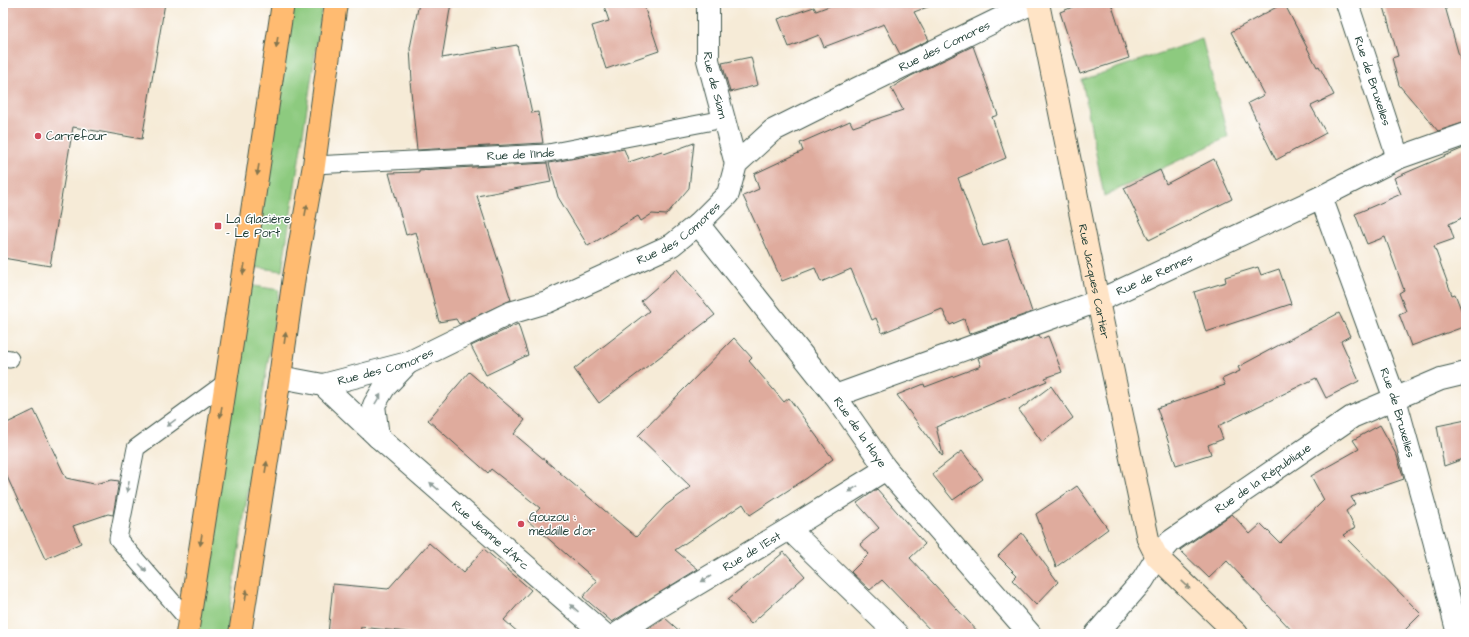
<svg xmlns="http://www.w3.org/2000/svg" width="1469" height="637" viewBox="0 0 1469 637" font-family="'Architects Daughter',sans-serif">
<rect width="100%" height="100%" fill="#fff"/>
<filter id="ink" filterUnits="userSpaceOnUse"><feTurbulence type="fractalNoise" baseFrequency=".025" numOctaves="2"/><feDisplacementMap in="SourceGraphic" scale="8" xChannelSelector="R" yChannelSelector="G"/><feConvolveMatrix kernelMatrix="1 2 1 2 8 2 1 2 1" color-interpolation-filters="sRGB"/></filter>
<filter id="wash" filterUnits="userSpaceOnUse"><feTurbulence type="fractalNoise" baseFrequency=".012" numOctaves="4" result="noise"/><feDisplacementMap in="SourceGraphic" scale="16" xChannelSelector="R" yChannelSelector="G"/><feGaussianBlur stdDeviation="0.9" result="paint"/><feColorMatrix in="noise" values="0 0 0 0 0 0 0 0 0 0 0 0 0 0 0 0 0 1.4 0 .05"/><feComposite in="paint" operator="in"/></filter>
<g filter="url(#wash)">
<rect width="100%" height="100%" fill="#f6ebd7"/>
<path fill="#8dca7f" stroke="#56845a" d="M293,3H323L282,271L253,267Z
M1202,39L1228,137L1104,196L1082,80Z
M248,285L279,290L226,634H194Z"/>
<g id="blocks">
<path fill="#dfab9d" d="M3,3H165L142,139L73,127L50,266L3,258Z
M419,3H451L442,58L517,45L532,113L538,112L543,143L417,150L410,81H412L410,48Z
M603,3H643L659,51L606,69L592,26L609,21Z
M837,3H933V5L914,12L929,40L900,54L884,24L824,47L819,35L789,47L778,19L814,7L816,11Z
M1083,3H1111L1129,58L1080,74L1060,12Z
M1284,3L1317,67L1319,66L1334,95L1311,106L1326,133L1276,160L1248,103L1264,95L1231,32Z
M1383,3H1444L1466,80V122L1438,131L1399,85L1392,58L1398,56Z
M973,46L998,115L992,117L1006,158L958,178L983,246L1008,239L1032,312L969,334L964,319L950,325L942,309L882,333L876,318L872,320L851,269L821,282L815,268L782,281L743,196L759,189L754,174L803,151L800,143L850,121L853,127L903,110L891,88L911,76Z
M751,57L758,85L730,92L722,63Z
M694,143L689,188L666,215L652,214L641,221L638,216L588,246L558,197L549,163L624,149L629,162L662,151L664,154Z
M1466,147V216L1449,224L1454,239L1434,246L1452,295L1455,294L1466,322V326L1411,346L1399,314L1406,311L1399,293L1404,290L1385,237L1367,244L1355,214L1401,194L1394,178Z
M1214,159L1232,199L1149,240L1124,188L1160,170L1166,184Z
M547,163L551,182L477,196L511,300L459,324L456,319L439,322L416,232L406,235L389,173L419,172V170Z
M1258,267L1261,275L1279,269L1291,304L1206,332L1194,292L1226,282L1225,277Z
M677,269L715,315L599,403L574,369L649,311L641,301Z
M1339,313L1350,336L1341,341L1359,381L1326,398L1316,378L1218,426L1223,439L1208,445L1211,454L1176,465L1157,408L1225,385L1222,379L1240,371L1238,367Z
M518,324L528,355L486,375L471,346Z
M1039,335L1041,339L1048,336L1062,372L1045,378L1047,381L936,427L943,455L942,456L897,395L924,384L925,387L981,366L978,358Z
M734,338L752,358L749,361L784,402L789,398L833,459L807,478L750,515L743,504L675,550L698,569L612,622L583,597L597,581L528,521L540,508L491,469L488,473L428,420L469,372L525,420L514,434L636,537L666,505L691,487L638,436Z
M1051,386L1073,418L1042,442L1019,410Z
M34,410L66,478L94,484L112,480L119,481L113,515L108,514L73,526L81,543L45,559L3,468V425Z
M1466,420V458L1444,466L1437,426Z
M1380,425L1397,456L1404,479L1351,497L1355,504L1346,511L1355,528L1343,535L1421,614L1401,634H1295L1227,561L1209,578L1180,550L1232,514L1250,534L1261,524L1280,543L1324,500L1311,476L1359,449L1353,440Z
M962,451L983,479L953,500L932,474Z
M1077,486L1108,529L1056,567L1036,514Z
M877,489L925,544L910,558L980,634H934L882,580L870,590L851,572L869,554L860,544L879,528L857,503Z
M1022,533L1058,582L1036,605L1012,580L1017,575L998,556Z
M429,543L463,573L484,549L531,590L504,620L520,634H424L361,627L360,634H328L333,584L388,589Z
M784,552L805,576L751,624L728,599Z
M665,618L683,634H640L664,619Z"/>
</g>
</g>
<g filter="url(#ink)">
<use href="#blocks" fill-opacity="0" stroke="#3f574c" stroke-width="1"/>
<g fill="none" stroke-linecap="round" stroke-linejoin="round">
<defs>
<g id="lane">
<path id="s1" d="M314,165L548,153L724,119"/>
<path d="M3,358L10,359"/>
<path d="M189,621L118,539L136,448L225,383"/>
</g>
<g id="street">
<path id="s2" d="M708,3V60L736,164"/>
<path id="s3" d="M1347,3L1398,158"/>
<path id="s4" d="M1321,197L1395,399L1434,540L1458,634"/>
<path id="s5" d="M698,224L835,396L886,469L1030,634"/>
<path id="s6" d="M280,377L323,385L408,363L510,313L547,302L672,245L698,224L728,194L736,164L772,131L842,96L1032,3"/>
<path id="s7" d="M323,385L378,437L604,634"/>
<path id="s8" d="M835,396L1098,301L1321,197L1398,158L1466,134"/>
<path d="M378,437L374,405L384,388L408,363"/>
<path d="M789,529L897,634"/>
<path id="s9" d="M617,634L657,608L789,529L886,469"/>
<path id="s10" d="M1096,634L1143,580L1157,557L1171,541L1352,417L1441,379L1466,373"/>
</g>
<g id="secondary">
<path id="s11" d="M1038,3L1098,301L1148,539L1157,557L1237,634"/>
</g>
<path id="primary" d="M187,634L243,272L283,3
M240,634L280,377L294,277L314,165L336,3"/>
</defs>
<use href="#lane" stroke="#3f574c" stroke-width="19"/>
<use href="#street" stroke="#3f574c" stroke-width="24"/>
<use href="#secondary" stroke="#3f574c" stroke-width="24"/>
<use href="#primary" stroke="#3f574c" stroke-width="24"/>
<use href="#lane" stroke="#fff" stroke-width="17"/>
<use href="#street" stroke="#fff" stroke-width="22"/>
<use href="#secondary" stroke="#ffe4c6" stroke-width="22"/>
<use href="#primary" stroke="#ffbb71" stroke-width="22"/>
</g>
<defs><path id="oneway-solid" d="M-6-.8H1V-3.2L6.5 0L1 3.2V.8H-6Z"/></defs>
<g fill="#84764f">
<use href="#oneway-solid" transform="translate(277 42) rotate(99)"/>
<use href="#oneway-solid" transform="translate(258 170) rotate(99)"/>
<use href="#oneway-solid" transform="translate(306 210) rotate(-79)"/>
<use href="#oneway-solid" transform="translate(244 269) rotate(98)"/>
<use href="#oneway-solid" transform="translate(285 338) rotate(-82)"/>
<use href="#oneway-solid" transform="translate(221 412) rotate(99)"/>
<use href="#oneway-solid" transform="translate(266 467) rotate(-81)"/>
<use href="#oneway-solid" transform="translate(201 540) rotate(99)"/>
<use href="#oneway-solid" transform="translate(246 595) rotate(-81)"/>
</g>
<g fill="#8f9e9a">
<use href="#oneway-solid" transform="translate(378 399) rotate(-59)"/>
<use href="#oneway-solid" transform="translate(171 423) rotate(144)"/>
<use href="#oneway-solid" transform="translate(434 486) rotate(-139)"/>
<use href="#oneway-solid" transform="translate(128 487) rotate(101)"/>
<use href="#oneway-solid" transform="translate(853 489) rotate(148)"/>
<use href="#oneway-solid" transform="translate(143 568) rotate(49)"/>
<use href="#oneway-solid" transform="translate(706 579) rotate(149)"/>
<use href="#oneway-solid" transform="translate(574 608) rotate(-139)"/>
</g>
<use fill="#8f907d" href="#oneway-solid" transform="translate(1186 585) rotate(44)"/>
</g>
<g fill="#d1495b" stroke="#fff" stroke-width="1.5">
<circle cx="38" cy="136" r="4"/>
<rect x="214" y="222" width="8" height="8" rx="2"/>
<circle cx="521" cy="524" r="4"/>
</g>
<g text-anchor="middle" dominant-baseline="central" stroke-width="3" stroke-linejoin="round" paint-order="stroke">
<g font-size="12" fill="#1f3d34" stroke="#fff">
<text stroke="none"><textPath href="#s6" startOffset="769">Rue des Comores</textPath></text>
<text stroke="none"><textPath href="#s3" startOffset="82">Rue de Bruxelles</textPath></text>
<text stroke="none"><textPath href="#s2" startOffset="83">Rue de Siam</textPath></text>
<text stroke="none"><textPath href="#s1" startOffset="207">Rue de l'Inde</textPath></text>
<text stroke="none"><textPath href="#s6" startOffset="433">Rue des Comores</textPath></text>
<text stroke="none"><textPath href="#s8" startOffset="342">Rue de Rennes</textPath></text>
<text stroke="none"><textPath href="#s11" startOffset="284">Rue Jacques Cartier</textPath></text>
<text stroke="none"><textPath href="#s6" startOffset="109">Rue des Comores</textPath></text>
<text stroke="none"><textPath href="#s4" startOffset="229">Rue de Bruxelles</textPath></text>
<text stroke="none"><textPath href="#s5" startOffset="264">Rue de la Haye</textPath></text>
<text stroke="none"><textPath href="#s10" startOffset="231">Rue de la République</textPath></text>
<text stroke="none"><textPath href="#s7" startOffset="225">Rue Jeanne d'Arc</textPath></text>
<text stroke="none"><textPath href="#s9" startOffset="158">Rue de l'Est</textPath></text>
</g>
<g font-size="12" fill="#1f3d34" stroke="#fff" text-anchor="start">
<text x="46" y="136">Carrefour</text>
<text x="226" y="219">La Glacière<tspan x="226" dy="14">- Le Port</tspan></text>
<text x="529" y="517">Gouzou :<tspan x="529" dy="14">médaille d'or</tspan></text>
</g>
</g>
<rect width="1469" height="637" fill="none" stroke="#fff" stroke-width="16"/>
</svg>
